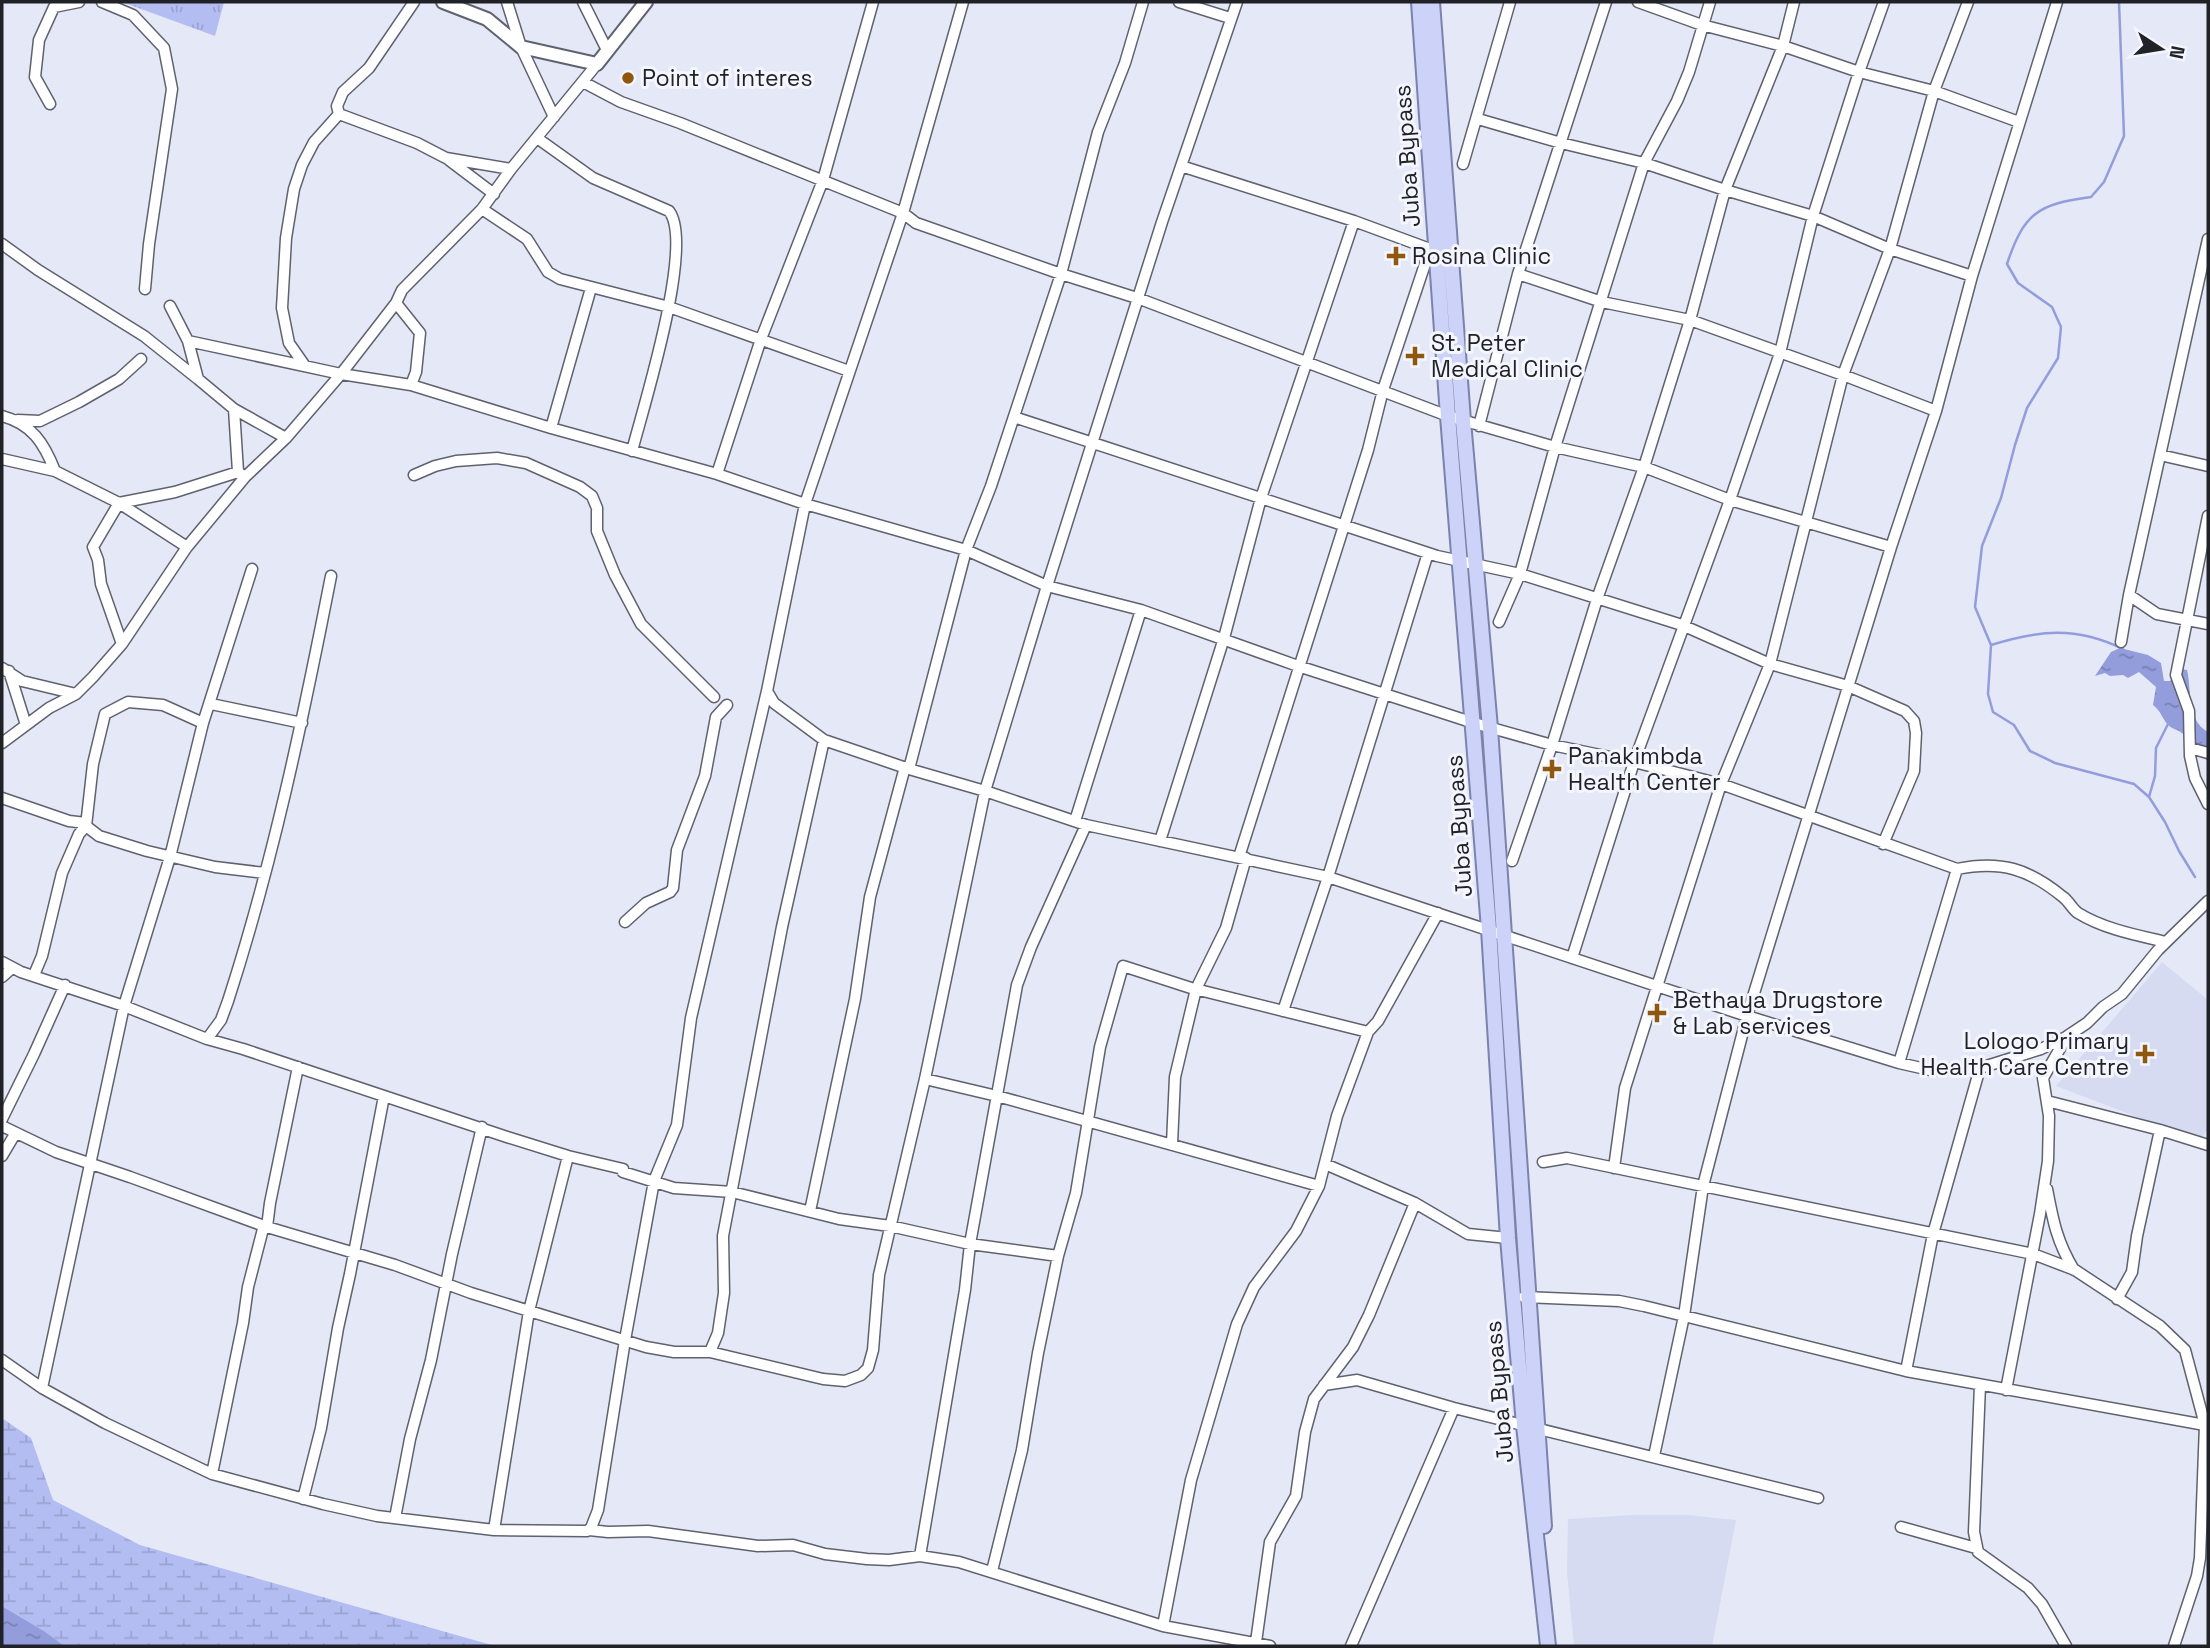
<svg xmlns="http://www.w3.org/2000/svg" width="2210" height="1648" viewBox="0 0 2210 1648" font-family="'Space Grotesk',sans-serif">
<defs>
<pattern id="grass-tufts" width="24" height="20" patternUnits="userSpaceOnUse" patternTransform="scale(1.75)"><rect width="24" height="20" fill="#b3bdf2"/><path d="M3 7l-1-3M5 7V3M7 7l1-3M15 17l-1-3M17 17v-4M19 17l1-3" fill="none" stroke="#9aa2d0"/></pattern>
<pattern id="wetland-marsh" width="20" height="14" patternUnits="userSpaceOnUse" patternTransform="scale(1.75)"><rect width="20" height="14" fill="#b3bdf2"/><path d="M1 5h8M5 5V1M11 12h8M15 12V8" fill="none" stroke="#9aa2d0"/></pattern>
<pattern id="water-ripples" width="26" height="14" patternUnits="userSpaceOnUse" patternTransform="scale(1.75)"><rect width="26" height="14" fill="#939ddc"/><path d="M2 4q2-2 4 0t4 0M15 11q2-2 4 0t4 0" fill="none" stroke="#7880b2"/></pattern>
</defs>
<rect width="100%" height="100%" fill="#e5e8f7"/>
<path fill="#d6dbf1" d="M2162,962L2208,1000V1128L2200,1141L2056,1086Z
M1632,1515H1687L1736,1520L1712,1646H1574L1567,1572L1568,1519Z"/>
<path fill="url(#grass-tufts)" d="M122,2H224L215,36Z"/>
<path fill="url(#wetland-marsh)" d="M2,1418L31,1438L53,1500L140,1545L495,1646L61,1645L44,1631L2,1606Z"/>
<path fill="url(#water-ripples)" d="M2120,648L2148,655L2161,663L2164,681H2170L2180,669L2187,670C2192,690 2186,720 2208,732V765L2207,760L2198,756H2190L2183,734C2178,729 2173,730 2168,725C2162,718 2161,711 2153,705L2156,687L2139,672L2128,678L2123,675L2110,676L2105,673L2095,676L2111,652Z
M2,1606L44,1631L64,1646H2Z"/>
<g fill="none" stroke-linecap="round" stroke-linejoin="round">
<path stroke="#939ddc" stroke-width="2.5" d="M2119,2L2124,136L2104,182L2091,197C2038,204 2024,213 2007,264L2018,283L2052,307L2061,327L2058,358L2027,408L2015,445L2001,498L1982,546L1975,607L1991,645L1988,694L1993,712L2014,725L2030,751L2055,763L2134,784L2149,797L2165,822L2179,851L2195,877
M1991,645C2039,630 2076,626 2123,649
M2149,797L2155,776L2156,748L2168,724"/>
<defs>
<path id="street" d="M102,2L133,15L164,48L172,89L149,244L145,289
M414,2L369,68L343,92L337,106L339,114L417,143L446,158L511,169
M507,2L521,47L554,117
M583,2L607,50
M963,2L903,213L805,504L767,691L774,703L824,740L909,769L985,791L1086,825L1328,877L1747,1016L1899,1063L1930,1070L1980,1068L2041,1049L2066,1037L2087,1023L2103,1007L2122,994L2158,950L2208,901
M1179,2L1230,18
M1638,2L1702,25L1783,46L1859,72L1934,91L2019,122
M583,82L621,102L680,123L903,213L916,223L1061,274L1140,299L1448,416L1555,447L1644,467L1730,500L1891,547
M50,104L35,77L39,40L54,7L79,2
M1478,119L1561,143L1644,163L1725,190L1813,216L1890,249L1972,276
M537,138L593,178L669,211C695,244 643,408 632,451
M449,160L494,194
M1463,164L1510,2
M1181,166L1354,221L1430,249L1436,247
M482,209L527,239L548,272L560,279L669,307L849,371
M2,244L38,270L144,336L198,379
M1518,274L1602,302L1690,320L1843,375L1936,411
M396,303L420,333L416,372L411,385
M170,306L188,341L198,379L234,409L286,438
M188,341L341,374L411,385L551,428L717,474L805,504L966,550L1047,586L1141,610L1298,666L1474,723L1552,745L1634,762L1721,784L1957,869C2001,860 2029,869 2063,897C2069,901 2072,909 2078,913C2104,929 2136,935 2166,942
M305,366L289,343L282,308L286,238L294,189L302,165L314,142L339,114
M234,409L238,472
M2,416C32,424 44,443 55,471
M1014,417L1437,556L1520,574L1682,625L1770,664L1848,686L1905,711L1914,721L1916,733L1914,771L1883,844
M18,420L40,421L79,402L119,379L141,359
M1479,426L1518,274L1606,2
M551,428L591,288
M2160,455L2208,466
M2,459L55,471L119,503L187,547
M717,474L761,339L823,180L873,2
M414,475L435,466L456,461L497,458L526,463L580,487L592,496L597,508V531L615,575L641,624L714,697
M2208,516L2176,675L2189,711L2190,756L2195,778L2208,804
M2129,595L2157,614L2208,624
M1499,622L1520,574L1555,447L1644,163L1677,101L1689,72L1710,2
M2121,642L2129,595L2208,239
M122,644L101,584L98,560L93,547L119,503L175,492L238,472L245,477
M2,668L22,681L76,694
M9,671L26,725
M211,704L302,723
M203,723L163,705L128,702L105,714L93,764L86,826L99,836L147,851L215,867L265,873
M2,743L49,708L76,694L93,677L122,644L187,547L245,477L286,438L341,374L396,303L402,290L482,209L511,169L597,64
M2190,748L2208,753
M909,769L966,550L991,486L1061,274L1098,132L1125,63L1143,2
M2,798L69,821L86,823
M1075,821L1141,610
M1160,841L1224,638L1261,498L1354,221
M1239,857L1368,450L1383,390L1430,249
M1512,861L1552,745L1597,599L1644,467L1690,320L1725,190L1783,46L1794,2
M625,922L646,903L670,892L673,888L677,850L705,776L716,717L727,705
M1572,958L1634,762L1730,500L1780,353L1813,216L1859,72L1884,2
M2,962L21,972L124,1006L207,1039L243,1049L507,1137L568,1156L623,1169V1172L674,1188L732,1192L839,1219L890,1226L970,1244L1058,1256
M34,975L42,956L62,873L79,834L86,826
M2,977L12,968
M1283,1011L1328,877L1428,553
M207,1039L221,1020L228,1001C273,862 303,719 331,576
M1899,1063L1957,869
M925,1079L997,1096L1319,1186
M2047,1101L2160,1130L2208,1145
M2,1119L34,1054L65,985
M2,1126L56,1152L130,1177L267,1227L395,1265L471,1293L646,1347L674,1352H710L718,1333L724,1293L723,1236L782,927L824,740
M1172,1144L1175,1077L1196,989L1226,928L1246,858
M2,1156L15,1134
M1543,1162L1567,1158L2033,1254L2075,1270L2160,1326L2185,1350L2205,1425L2200,1558L2197,1576L2174,1646
M1325,1164L1415,1203L1468,1234L1508,1238
M1614,1168L1625,1088L1721,784L1770,664L1843,375L1890,249L1934,91L1968,2
M2047,1189C2053,1221 2057,1242 2074,1270
M810,1211L855,999L870,897L905,767
M267,1227L270,1203L298,1067
M1524,1297L1619,1301L1644,1306L1906,1371L2205,1425
M2117,1299L2132,1272L2137,1236L2160,1130
M710,1352L823,1379L845,1381L861,1375L868,1368L873,1350L879,1275L925,1079L985,791L1047,586L1162,222L1237,2
M2,1360L42,1388L105,1423L212,1474L323,1504L377,1516L494,1530L587,1531L591,1528L598,1510L625,1340L654,1181L677,1125L691,1018L767,691
M1906,1371L1933,1234L1980,1068
M1324,1385L1357,1380L1454,1408L1818,1498
M1980,1385L1974,1532L1978,1552L2028,1588L2042,1604L2066,1646
M42,1388L124,1006L170,857L203,723L252,569
M2006,1390L2040,1214L2048,1161L2049,1116L2043,1078L2066,1038
M1654,1456L1684,1316L1703,1186L1747,1016L1891,547L1936,411L1972,276L2057,2
M212,1474L243,1323L248,1287L264,1225
M303,1499L321,1428L338,1328L350,1274L384,1096
M395,1518L410,1439L431,1360L452,1254L482,1127
M1901,1527L1976,1548
M494,1530L529,1311L568,1156
M589,1530L608,1532L648,1531L758,1546L793,1545L825,1554L867,1559L889,1560L920,1556L959,1562L1163,1626L1270,1646
M920,1556L965,1290L970,1244L1017,985L1031,947L1086,825
M992,1571L1022,1450L1038,1353L1058,1256L1076,1193L1100,1047L1123,966L1191,988L1368,1032
M1163,1626L1191,1480L1237,1324L1254,1287L1296,1231L1319,1186L1337,1116L1368,1032L1378,1021L1438,913
M1256,1642L1270,1542L1296,1496L1305,1432L1314,1399L1353,1347L1369,1315L1415,1203
M1351,1646L1454,1408"/>
<path id="secondary" d="M443,2L487,19L521,47L597,64L646,2"/>
<path id="primary" d="M1419,2L1448,416L1489,929L1508,1238L1524,1425L1548,1646
M1432,2L1463,421L1490,728L1544,1526"/>
</defs>
<use href="#street" stroke="#5f626e" stroke-width="13"/>
<use href="#secondary" stroke="#5f626e" stroke-width="16"/>
<use href="#primary" stroke="#7b82ac" stroke-width="18"/>
<use href="#street" stroke="#fff" stroke-width="10"/>
<use href="#secondary" stroke="#fff" stroke-width="12"/>
<use href="#primary" stroke="#cdd3f8" stroke-width="14"/>
</g>
<g fill="#8f580e" stroke="#f4f6fe" stroke-width="2.5">
<circle cx="628" cy="78" r="7"/>
<path d="M1392.5 245.5h7v7h7v7h-7v7h-7v-7h-7v-7h7z"/>
<path d="M1411.5 345.5h7v7h7v7h-7v7h-7v-7h-7v-7h7z"/>
<path d="M1548.5 758.5h7v7h7v7h-7v7h-7v-7h-7v-7h7z"/>
<path d="M1653.5 1002.5h7v7h7v7h-7v7h-7v-7h-7v-7h7z"/>
<path d="M2141.5 1043.5h7v7h7v7h-7v7h-7v-7h-7v-7h7z"/>
</g>
<g text-anchor="middle" dominant-baseline="central" stroke-width="6" stroke-linejoin="round" paint-order="stroke">
<g font-size="23" fill="#212227" stroke="#f4f6fe" text-anchor="start">
<text x="642" y="78">Point of interes</text>
<text x="1412" y="256">Rosina Clinic</text>
<text x="1431" y="343">St. Peter<tspan x="1431" dy="26">Medical Clinic</tspan></text>
<text x="1568" y="756">Panakimbda<tspan x="1568" dy="26">Health Center</tspan></text>
<text x="1673" y="1000">Bethaya Drugstore<tspan x="1673" dy="26">&amp; Lab services</tspan></text>
<text x="2129" y="1041" text-anchor="end">Lologo Primary<tspan x="2129" dy="26">Health Care Centre</tspan></text>
</g>
<g font-size="23" fill="#212227" stroke="#f4f6fe">
<text transform="translate(1407 156) rotate(-94)">Juba Bypass</text>
<text transform="translate(1459 826) rotate(-94)">Juba Bypass</text>
<text transform="translate(1499 1392) rotate(-95)">Juba Bypass</text>
</g>
</g>
<rect width="2210" height="1648" fill="none" stroke="#212227" stroke-width="7"/>
<g transform="translate(2161 49) rotate(102)" stroke="#f4f6fe" stroke-width="5" paint-order="stroke">
<path d="M0-5L12 26L0 18L-12 26Z" fill="#212227"/>
<text y="-10" font-size="19" font-weight="bold" text-anchor="middle" fill="#212227">N</text>
</g>
</svg>
